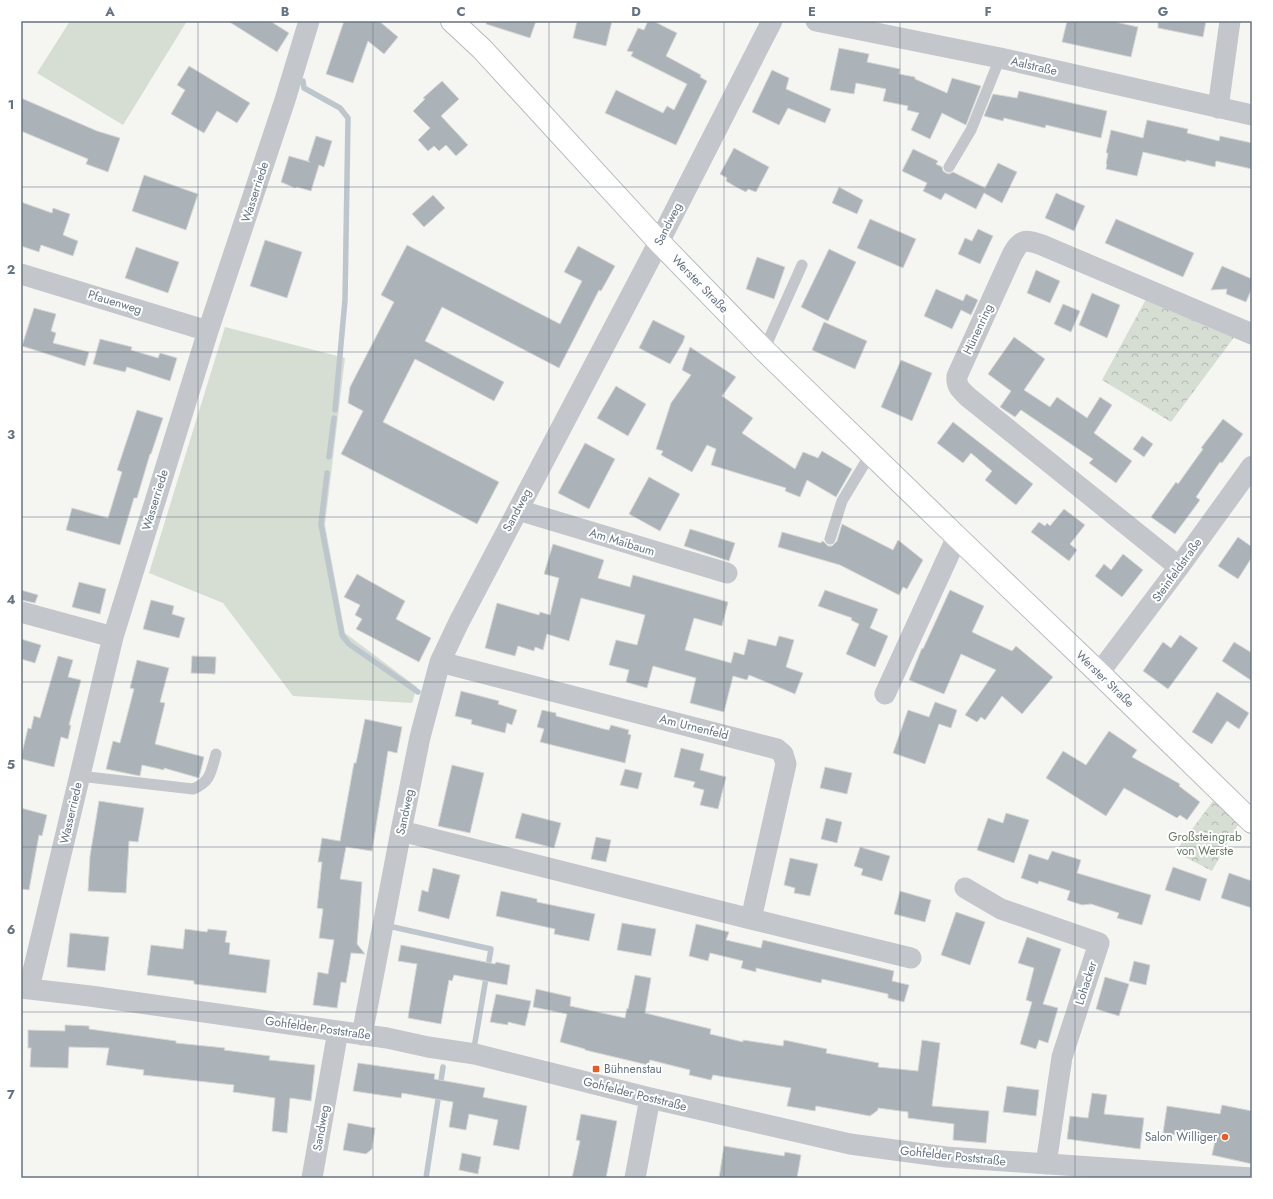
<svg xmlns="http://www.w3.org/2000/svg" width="1273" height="1199" viewBox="0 0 1273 1199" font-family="Jost,sans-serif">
<defs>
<pattern id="park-crowns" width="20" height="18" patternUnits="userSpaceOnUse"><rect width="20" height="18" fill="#d6ddd3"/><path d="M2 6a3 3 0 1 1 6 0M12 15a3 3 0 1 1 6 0" fill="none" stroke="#b1b8b1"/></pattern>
</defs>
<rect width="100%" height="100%" fill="#f5f6f2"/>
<path fill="#d6ddd3" d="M70,21H187L123,125L37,73Z
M225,327L345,358L325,525L345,633L417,687L412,703L293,696L223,603L149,573Z"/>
<path fill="url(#park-crowns)" d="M1146,299L1235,336L1171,422L1102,380Z
M1213,801L1239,823L1212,871L1175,852Z"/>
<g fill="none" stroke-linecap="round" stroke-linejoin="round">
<path stroke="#bcc6cc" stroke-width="5.5" d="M303,81L304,88L340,108L348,118L345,300L335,410
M329,457L334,418
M327,473L321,524L342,635L349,644L418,692
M393,927L491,949L474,1048
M426,1178L443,1067"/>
</g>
<path fill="#abb2b8" stroke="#d7d7d4" d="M228,21H270L289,33L277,52Z
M344,21H379L398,37L384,54L368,41L353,83L326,74Z
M487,21H536L530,38L486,24Z
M577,21H612L606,46L573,38Z
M648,21H653L677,33L666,56L701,75L700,77L707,81L676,145L605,113L616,90L663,113L667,106L674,110L687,84L631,56L633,52L627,51L638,28L644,30Z
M1067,21H1111L1138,27L1131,57L1062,42Z
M1158,21H1206L1203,37L1158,28Z
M839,48L869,54L867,62L900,69L899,74L915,77V79L947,93L952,78L981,86L966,125L942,113L930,139L911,130L919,113L907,110L908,106L883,101L886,89L856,83L854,94L830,90Z
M189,66L250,103L237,123L217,111L204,133L171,114L185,90L177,85Z
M772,70L789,78L786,89L831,109L825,123L788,108L779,125L752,112Z
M442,81L459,99L441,116L468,145L456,156L446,145L439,151L434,146L428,151L418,140L430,128L413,111L425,99L423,98Z
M1019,91L1107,111L1101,138L1046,125L1045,128L1004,118L1003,121L984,116L993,94L1017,98Z
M21,98L97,131L120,138L108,172L86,164L88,159L21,131Z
M1147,120L1188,129L1187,133L1219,141L1220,136L1252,143V169L1216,161L1215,167L1186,160V162L1143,152L1137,176L1106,169L1107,164H1106L1108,153H1106L1111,130L1143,138Z
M316,136L332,141L324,167L319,165L311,191L297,187L295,188L281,182L289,156L310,162L308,161Z
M734,148L769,167L756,192L748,189L746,192L736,187L726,181L727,178L720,174Z
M913,149L938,161L936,164L942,167L943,171L946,173L949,174L953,172L985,188L998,163L1017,172L1002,203L984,193L976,209L945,193L941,200L923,191L927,183L902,171Z
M144,175L198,194L186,230L132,211Z
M839,187L863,200L857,214L832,203Z
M1056,193L1085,206L1074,231L1045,218Z
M433,195L445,208L424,227L412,214Z
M21,202L52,213L53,208L70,214L63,235L78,241L73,256L41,245L39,252L21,246Z
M870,219L916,239L903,268L857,248Z
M1116,219L1194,253L1183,277L1105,243Z
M978,229L993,236L980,264L958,254L965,238L972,241Z
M265,240L302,252L287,298L250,286Z
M407,245L560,324L582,281L564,272L578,246L615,266L601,291L599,290L559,368L442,307L425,341L504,382L494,401L415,359L383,422L499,482L477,524L341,454L363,411L348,403L350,387L394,302L381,295Z
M136,247L179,262L168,293L125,278Z
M829,249L856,262L828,321L801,307Z
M757,257L785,267L774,299L746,289Z
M1222,266L1252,279V288L1246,302L1226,294L1227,289L1211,290Z
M1036,270L1060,281L1050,303L1027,293Z
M936,289L963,301L966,294L978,300L971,315L961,310L952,329L924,316Z
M1092,293L1120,305L1107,338L1079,325Z
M1063,304L1080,311L1071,332L1054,324Z
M34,308L56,314L51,331L56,333L53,343L89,352L85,366L22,346Z
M653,320L685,336L683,342L670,364L639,348Z
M824,322L867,341L855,369L812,350Z
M1014,337L1045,359L1024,390L1050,407L1057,397L1087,418L1100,397L1112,405L1094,433L1132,461L1116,483L1089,463L1093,459L1021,410L1015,417L1000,407L1011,391L988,374Z
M100,339L132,347L131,350L158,358L160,353L177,358L170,381L127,367L125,372L93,364Z
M690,347L736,377L722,396L753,418L742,433L795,469L803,452L818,458L822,451L852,469L836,497L807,480L800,497L785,491L786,488L711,465L716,449L707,445L692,472L661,455L663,451L656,449L671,403L691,375L682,370Z
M901,360L932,373L912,421L881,407Z
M616,386L646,404L628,436L597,418Z
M137,410L163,418L151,454H150L137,498H134L120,545L66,530L72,508L108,518L122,472L117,470Z
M1223,419L1243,434L1222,463L1220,462L1196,497L1200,500L1175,534L1151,517L1176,482L1178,484L1203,449L1201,448Z
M953,422L1033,484L1016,505L985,480L992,471L971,453L963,463L937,443Z
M1142,436L1153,444L1144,457L1133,449Z
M585,443L615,459L589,509L558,493Z
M649,477L680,494L660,531L629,514Z
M1064,509L1085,525L1070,544L1077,550L1069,561L1031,532L1039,522L1045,526L1047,523L1050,526Z
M842,524L893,550L898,540L923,560L907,589L903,587L899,595L840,565L778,547L782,532L821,543L822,541L824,542L828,546H832L837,541Z
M690,529L735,543L729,561L684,546Z
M1238,537L1252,547V557L1238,579L1218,566Z
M553,544L604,560L598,578L630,587L633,575L728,602L722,626L694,618L685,650L731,663L734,652L744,655L748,639L776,646L779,636L794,640L786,667L803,673L795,694L749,675L747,680L733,676L724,712L690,703L696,678L653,666L647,688L626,682L629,670L609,665L616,640L637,645L645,615L581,598L569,641L547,634L543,650L535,647L534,651L518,646L515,656L485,648L497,603L539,615L540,612L550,615L559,578L544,574Z
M1123,554L1143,570L1122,597L1095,576L1104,564L1111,570Z
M357,574L405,601L396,619L431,638L419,662L356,629L362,619L355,615L360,605L344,597Z
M79,582L106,589L100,614L72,607Z
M21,590L38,595L35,603L21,600Z
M825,590L878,609L870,628L888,636L875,667L846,654L859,624L851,620L852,618L818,606Z
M950,590L984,606L972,632L1012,651L1016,646L1053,677L1022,714L1002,696L985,720L981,717L977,722L965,715L996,670L961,654L944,694L909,680L922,648L923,649Z
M151,600L174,606L172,614L185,618L179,638L143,629Z
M1180,635L1198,648L1168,689L1143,671L1163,642L1171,648Z
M21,639L41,645L35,663L21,659Z
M1234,642L1252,653V681L1222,661Z
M58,656L73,660L68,677L81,680L69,725H71L68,739L61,737L54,767L21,759V757L28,728L31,729L34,716L40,718Z
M192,656L216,657L215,674L191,673Z
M137,660L169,668L160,702L165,703L155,744L204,757L199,778L164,768V770L142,765L140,776L106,769L113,741L120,743L134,689L130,688Z
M461,691L499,701L498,704L517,710L512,725L507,723L505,733L471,724L472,720L455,716Z
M1217,692L1249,713L1239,729L1227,721L1212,744L1192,732Z
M935,702L957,710L951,728L939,724L925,764L893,753L908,710L929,717Z
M542,710L556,713V716L604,729L609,730L611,725L629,730L628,734L631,735L625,763L540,742L544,729L537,727Z
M365,719L402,727L397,753L388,751L372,851L346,847L340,879L362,882L357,944L365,954L351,953L346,983L341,982L337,1008L313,1005L318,972L328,974L334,940L319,938L323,909L317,908L322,862H318L322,838L340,841L354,763H356Z
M1109,731L1137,750L1132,757L1180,784L1179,786L1200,802L1187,820L1180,815L1177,818L1124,788L1106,816L1046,778L1063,751L1086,765Z
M681,748L704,754L700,770L726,777L718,809L700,805L704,790L693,787L695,782L674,777Z
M452,765L484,773L470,833L438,826Z
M825,767L852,773L847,794L820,788Z
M625,769L642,773L638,789L620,785Z
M99,801L144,808L138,842L129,841L126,893L88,891L90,856Z
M21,808L47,815L42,836L39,835L29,890L21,889Z
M522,813L561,823L554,848L515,838Z
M1006,813L1029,820L1014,863L977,850L988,818L1003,823Z
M826,818L842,822L837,843L821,839Z
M596,837L611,840L606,862L591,859Z
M860,847L890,856L882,881L861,875L863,869L854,866Z
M1052,851L1081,860L1077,873L1151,895L1142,925L1117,918L1119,913L1091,904L1082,905L1067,900L1070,891L1039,881L1038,884L1021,878L1029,854L1048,860Z
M790,858L818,864L810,896L794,893L795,888L784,885Z
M1173,867L1207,879L1200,901L1165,890Z
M433,868L460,875L449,919L418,911L422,890L428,892Z
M1229,873L1252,881V908L1221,898Z
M501,891L537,899V902L595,914L589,941L554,934L555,929L496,916Z
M900,891L931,900L925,922L894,914Z
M956,912L985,922L970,965L941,955Z
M622,923L656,929L651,956L617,950Z
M696,924L729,932L726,940L761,948L763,940L894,971L892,981L909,985L904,1002L888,998V994L822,979L821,983L756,968V972L741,968L743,961L710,953L708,961L689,956Z
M185,929L207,932L208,929L227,931L225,942L230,943L229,954L270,960L266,993L194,984V981L147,975L151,945L183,949Z
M70,933L109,937L105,971L67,967Z
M1027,937L1061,949L1043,1004L1058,1008L1048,1043L1039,1040L1036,1049L1020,1044L1032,1002L1026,1000L1034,968L1018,963Z
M401,945L495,964L496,962L510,965L507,985L454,975L452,981L449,980L441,1024L408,1018L417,964L398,961Z
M1134,961L1150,965L1146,985L1129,981Z
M635,975L651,978L645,1013L711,1029L710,1034L743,1042V1040L783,1046L784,1040L827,1049L826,1053L879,1063L878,1067L918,1071L922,1040L940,1043L932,1106L989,1111L986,1143L953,1140L954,1124L908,1118V1112L878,1108V1110L870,1116L816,1106L815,1111L787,1106L791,1088L713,1075L711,1080L689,1075L690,1070L650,1060L648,1065L585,1050V1049L560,1042L567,1014L533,1007L536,989L571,997L570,1006L625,1018L627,1008L628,1009Z
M1105,977L1129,984L1119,1016L1096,1009Z
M496,994L531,1001L525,1026L508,1022V1025L490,1022Z
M65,1025L89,1026V1029L176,1041V1043L225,1048L224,1050L270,1056L269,1060L315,1065L311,1101L290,1098L287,1133L272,1131L275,1098L233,1092L234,1085L143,1075L144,1070L106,1065L109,1048L69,1047L68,1068L30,1067L31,1048H28V1030L65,1031Z
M358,1063L435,1074L434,1079L485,1088L483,1097L527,1106L519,1150L493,1145L498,1120L469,1114L466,1130L449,1127L453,1102L402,1093L401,1098L353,1091Z
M1007,1086L1039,1090L1036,1116L1003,1112Z
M1092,1093L1107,1095L1104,1114L1144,1118L1140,1149L1067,1139L1070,1116L1088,1118Z
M1222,1105L1252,1111V1164L1212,1155L1215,1141L1163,1133L1167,1106L1220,1114Z
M581,1114L617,1121L606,1178H572L580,1141L576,1140Z
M348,1123L375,1128L372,1149L366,1154L343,1150Z
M724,1146L784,1156L785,1152L801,1155L797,1178H719Z
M462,1153L481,1157L478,1174L459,1170Z"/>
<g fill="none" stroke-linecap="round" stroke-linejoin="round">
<defs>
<path id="secondary" d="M452,21L482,49L659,242L764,350L957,537L1099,673L1252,822"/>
</defs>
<use href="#secondary" stroke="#b5babe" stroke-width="24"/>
<path stroke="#c3c6ca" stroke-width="11" d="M949,167L971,130L1000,58
M764,350L802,265
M830,539L842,501L871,453
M79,776L193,789C211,782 211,771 216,754"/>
<path stroke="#c3c6ca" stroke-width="21" d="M816,21L1000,58L1252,115
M1218,108L1230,21
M21,274L208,331
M518,510L727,573
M1179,567L968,397C961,390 956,387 957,376L1012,255C1021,239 1024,239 1042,245L1252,334
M21,612L113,637
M1099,673L1179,567L1252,466
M885,694L957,537
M401,831L751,919L786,764L783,754L777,749L440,662
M965,888L1001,909L1099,943L1062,1057L1046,1164
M751,919L911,958
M21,988L90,996L387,1038L428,1047L475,1054L650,1098L850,1144L946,1157L1252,1178
M29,988L113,637L208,331L285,100L309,21
M362,1035L401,831L420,737L440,662L459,622L659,242L772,21
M312,1178L338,1031
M635,1178L650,1098"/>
<use href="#secondary" stroke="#fff" stroke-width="22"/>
</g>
<path fill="none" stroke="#647383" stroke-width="1" stroke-opacity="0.55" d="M198,21V1178M373,21V1178M549,21V1178M724,21V1178M900,21V1178M1075,21V1178M21,187H1252M21,352H1252M21,517H1252M21,682H1252M21,847H1252M21,1012H1252"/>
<g fill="#e65c21" stroke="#fff" stroke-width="1.5">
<rect x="592" y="1065" width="8" height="8" rx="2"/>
<circle cx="1225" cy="1137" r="4"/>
</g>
<g text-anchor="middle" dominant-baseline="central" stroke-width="4" stroke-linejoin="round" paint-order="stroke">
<g font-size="12" fill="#647383" stroke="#fff">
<text transform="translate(1034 66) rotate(13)">Aalstraße</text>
<text transform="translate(255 192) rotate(-72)">Wasserriede</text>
<text transform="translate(668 224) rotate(-63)">Sandweg</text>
<text transform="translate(700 284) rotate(46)">Werster Straße</text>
<text transform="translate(115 302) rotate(17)">Pfauenweg</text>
<text transform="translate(978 329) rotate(-65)">Hünenring</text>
<text transform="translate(155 500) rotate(-73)">Wasserriede</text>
<text transform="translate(517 510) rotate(-62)">Sandweg</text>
<text transform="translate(622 542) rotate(17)">Am Maibaum</text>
<text transform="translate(1177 570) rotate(-54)">Steinfeldstraße</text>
<text transform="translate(1105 679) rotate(44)">Werster Straße</text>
<text transform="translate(694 727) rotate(14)">Am Urnenfeld</text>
<text transform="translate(405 812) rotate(-78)">Sandweg</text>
<text transform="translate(71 813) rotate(-77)">Wasserriede</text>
<text transform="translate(1086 983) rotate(-72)">Lohacker</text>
<text transform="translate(318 1028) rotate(8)">Gohfelder Poststraße</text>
<text transform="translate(635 1094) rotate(14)">Gohfelder Poststraße</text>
<text transform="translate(321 1128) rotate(-80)">Sandweg</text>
<text transform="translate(953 1156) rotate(6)">Gohfelder Poststraße</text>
</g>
<g font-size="12" fill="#667b63" stroke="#fff">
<text x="1205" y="837">Großsteingrab<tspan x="1205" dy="14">von Werste</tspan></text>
</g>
<g font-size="12" fill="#647383" stroke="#fff" text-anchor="start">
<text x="604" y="1069">Bühnenstau</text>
<text x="1217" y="1137" text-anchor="end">Salon Williger</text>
</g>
</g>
<rect width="1273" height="1199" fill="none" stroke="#ffffff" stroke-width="44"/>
<rect x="22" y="22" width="1229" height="1155" fill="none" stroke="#647383" stroke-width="1.5"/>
<g font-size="13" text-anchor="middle" font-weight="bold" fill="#647383">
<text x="110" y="16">A</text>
<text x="285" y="16">B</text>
<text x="461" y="16">C</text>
<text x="636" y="16">D</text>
<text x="812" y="16">E</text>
<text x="988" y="16">F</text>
<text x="1163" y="16">G</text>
<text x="11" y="109">1</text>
<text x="11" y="274">2</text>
<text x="11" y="439">3</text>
<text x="11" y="604">4</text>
<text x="11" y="769">5</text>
<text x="11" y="934">6</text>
<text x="11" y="1099">7</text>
</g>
</svg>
